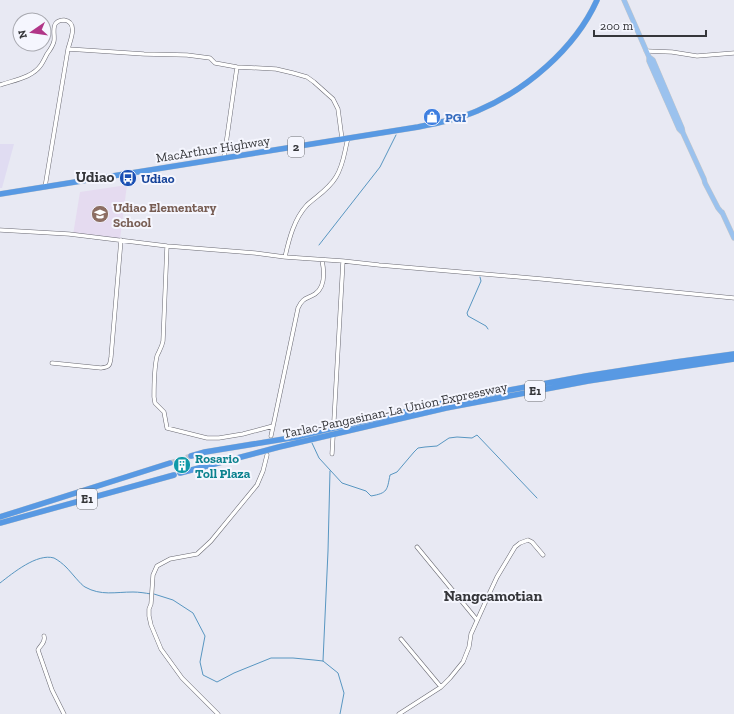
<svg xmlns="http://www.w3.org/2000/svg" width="734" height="714" viewBox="0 0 734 714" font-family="'Zilla Slab',serif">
<rect width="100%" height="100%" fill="#e8e9f3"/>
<path fill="#e0dcf2" d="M0,144H14L2,188H0Z"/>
<path fill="#e5dbf0" d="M127,185L120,239L73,235L80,192Z"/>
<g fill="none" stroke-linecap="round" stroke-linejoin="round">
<path stroke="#5896c1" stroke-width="1" d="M319,245L380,167L396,135
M480,277L481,281L467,313L468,316L486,326L488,329
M312,443L319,458L342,483L366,491L371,496C388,493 387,490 390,475L397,472L414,452L418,448L425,447L437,446L449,438L457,437L472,438L477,435L537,498
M0,583C13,573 37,553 54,558C58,560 63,564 66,567C71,572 81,585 85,587C101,596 115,592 133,592C139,592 145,593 151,594
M154,594L173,600L193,613L205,636L200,662L203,675L217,682L234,673L271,658H293L314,660L323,661L338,673L344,693L340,714
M323,661L328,551L330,471"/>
<path stroke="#c4c5ce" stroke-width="5.5" stroke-dasharray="5.5 3" stroke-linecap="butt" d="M170,463L191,456"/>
<defs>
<path id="minor" d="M646,51L672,52L697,56L734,53
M0,85C14,80 32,78 41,65C43,62 45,58 47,54C50,50 53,46 54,41C55,36 52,27 56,23C58,21 62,20 64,20C79,22 70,41 68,49
M224,158L237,67
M45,187L68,49L144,54L187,55L210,58L215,63L237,67L276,69L293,73L307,77L314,82L333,99L338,109L342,139
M0,230L69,234L167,246L255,253L285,257L343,261L379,265L542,279L734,298
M167,246L163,341C162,347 159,351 157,356C154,369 154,384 154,397L155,403L164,412L167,428L207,438H219L243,434L273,426
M285,257C289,239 294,219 307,205C317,196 329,189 336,177C344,164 344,153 348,138
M52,363L101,368C110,367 110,365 111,357L121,240
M334,420L343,261
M271,436L298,308C303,297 307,299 315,294C326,287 324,270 322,260
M332,454L333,437
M417,547L477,620
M44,636C46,643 40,645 38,650L52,690L64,714
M401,639L441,687
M218,714L182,678L161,649L151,625L149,616V609L151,604L153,575L157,566L170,559L197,554L211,541L257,485L263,471L267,455
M399,714L441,687L450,678L463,662L469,647L471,634L490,592L497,577L515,547L520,543L528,540L532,542L543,555"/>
<path id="major" d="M624,0L649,57V61L679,129L683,133
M649,57L653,60L682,128L683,133L704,179L705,183L718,208L723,214
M722,212L734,238"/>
<path id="highway" d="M0,194L418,127C438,123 458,119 477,111C525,91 575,49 597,0
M191,456L205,452L296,437L329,429L466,398L586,376L676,362L734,354
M180,473L279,447L446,408L588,381L680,367L734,359
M0,517L170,463
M0,523L174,475"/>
</defs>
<use href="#minor" stroke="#6a6a73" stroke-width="4.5"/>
<use href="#major" stroke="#c6c7c8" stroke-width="5.5"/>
<use href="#highway" stroke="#c6c7c8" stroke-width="6"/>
<use href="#minor" stroke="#fff" stroke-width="3.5"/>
<use href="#major" stroke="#9bc2ee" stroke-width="4.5"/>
<use href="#highway" stroke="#5899e3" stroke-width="5.5"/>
</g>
<defs>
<symbol id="shop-disc" viewBox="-11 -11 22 22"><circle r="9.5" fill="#3f7fe0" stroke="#f5f6fe"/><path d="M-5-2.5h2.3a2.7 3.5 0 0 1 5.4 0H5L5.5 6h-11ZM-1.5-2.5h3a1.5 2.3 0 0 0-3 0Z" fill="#fff"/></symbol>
<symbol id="bus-disc" viewBox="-11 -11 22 22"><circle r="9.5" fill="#1a4fb4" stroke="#f5f6fe"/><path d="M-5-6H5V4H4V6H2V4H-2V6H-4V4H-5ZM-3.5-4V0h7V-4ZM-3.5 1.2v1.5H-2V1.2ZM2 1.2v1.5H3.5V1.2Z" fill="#fff"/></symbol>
<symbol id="school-disc" viewBox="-11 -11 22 22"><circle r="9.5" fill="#8d6e63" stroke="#f5f6fe"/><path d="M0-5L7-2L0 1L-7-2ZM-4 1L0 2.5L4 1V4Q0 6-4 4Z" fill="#fff"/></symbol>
<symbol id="building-disc" viewBox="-11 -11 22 22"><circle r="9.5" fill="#0f9aa8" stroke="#f5f6fe"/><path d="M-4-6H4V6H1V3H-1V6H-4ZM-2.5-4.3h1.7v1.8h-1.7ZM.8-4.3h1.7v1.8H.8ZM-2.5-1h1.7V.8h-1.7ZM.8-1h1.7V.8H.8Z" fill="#fff"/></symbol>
</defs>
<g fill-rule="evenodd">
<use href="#shop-disc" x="422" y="107" width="20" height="20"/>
<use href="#bus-disc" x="118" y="168" width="20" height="20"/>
<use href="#school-disc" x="90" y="204" width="20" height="20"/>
<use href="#building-disc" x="172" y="455" width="20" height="20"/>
</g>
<g text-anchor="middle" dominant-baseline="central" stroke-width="4" stroke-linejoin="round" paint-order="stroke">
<g fill="#f5f6fe" stroke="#6f7075" stroke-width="1">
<rect x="288" y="137" width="16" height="20" rx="3"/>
<rect x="525" y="381" width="20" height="20" rx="3"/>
<rect x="77" y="489" width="20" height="20" rx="3"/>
</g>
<g font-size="12" font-weight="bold" fill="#35363a">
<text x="296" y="147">2</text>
<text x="535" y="391">E1</text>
<text x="87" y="499">E1</text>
</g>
<g font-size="13" font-weight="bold" fill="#366cbe" stroke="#f5f6fe" text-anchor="start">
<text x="445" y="117">PGI</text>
</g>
<g font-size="13" fill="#35363a" stroke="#f5f6fe">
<text transform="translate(213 149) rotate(-9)">MacArthur Highway</text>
<text transform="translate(395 410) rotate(-12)">Tarlac-Pangasinan-La Union Expressway</text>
</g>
<g font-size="13" font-weight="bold" fill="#164399" stroke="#f5f6fe" text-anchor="start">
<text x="141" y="178">Udiao</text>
</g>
<g font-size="13" font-weight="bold" fill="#785e54" stroke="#f5f6fe" text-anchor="start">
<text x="113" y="207">Udiao Elementary<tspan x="113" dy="15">School</tspan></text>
</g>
<g font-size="13" font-weight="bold" fill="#0d838f" stroke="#f5f6fe" text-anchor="start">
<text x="195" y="458">Rosario<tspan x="195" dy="15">Toll Plaza</tspan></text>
</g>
<g font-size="15" font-weight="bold" fill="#35363a" stroke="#f5f6fe">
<text x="95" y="177">Udiao</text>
<text x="493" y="596">Nangcamotian</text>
</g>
</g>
<g transform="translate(32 32) rotate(257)"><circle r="19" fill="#f5f6fe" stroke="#a8a9b0"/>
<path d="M0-3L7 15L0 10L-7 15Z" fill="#b13688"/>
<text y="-6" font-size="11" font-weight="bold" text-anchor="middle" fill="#35363a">N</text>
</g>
<path d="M594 30v6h112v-6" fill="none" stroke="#35363a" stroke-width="2"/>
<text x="600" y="30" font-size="12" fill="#35363a" stroke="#f5f6fe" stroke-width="3" paint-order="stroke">200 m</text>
</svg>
